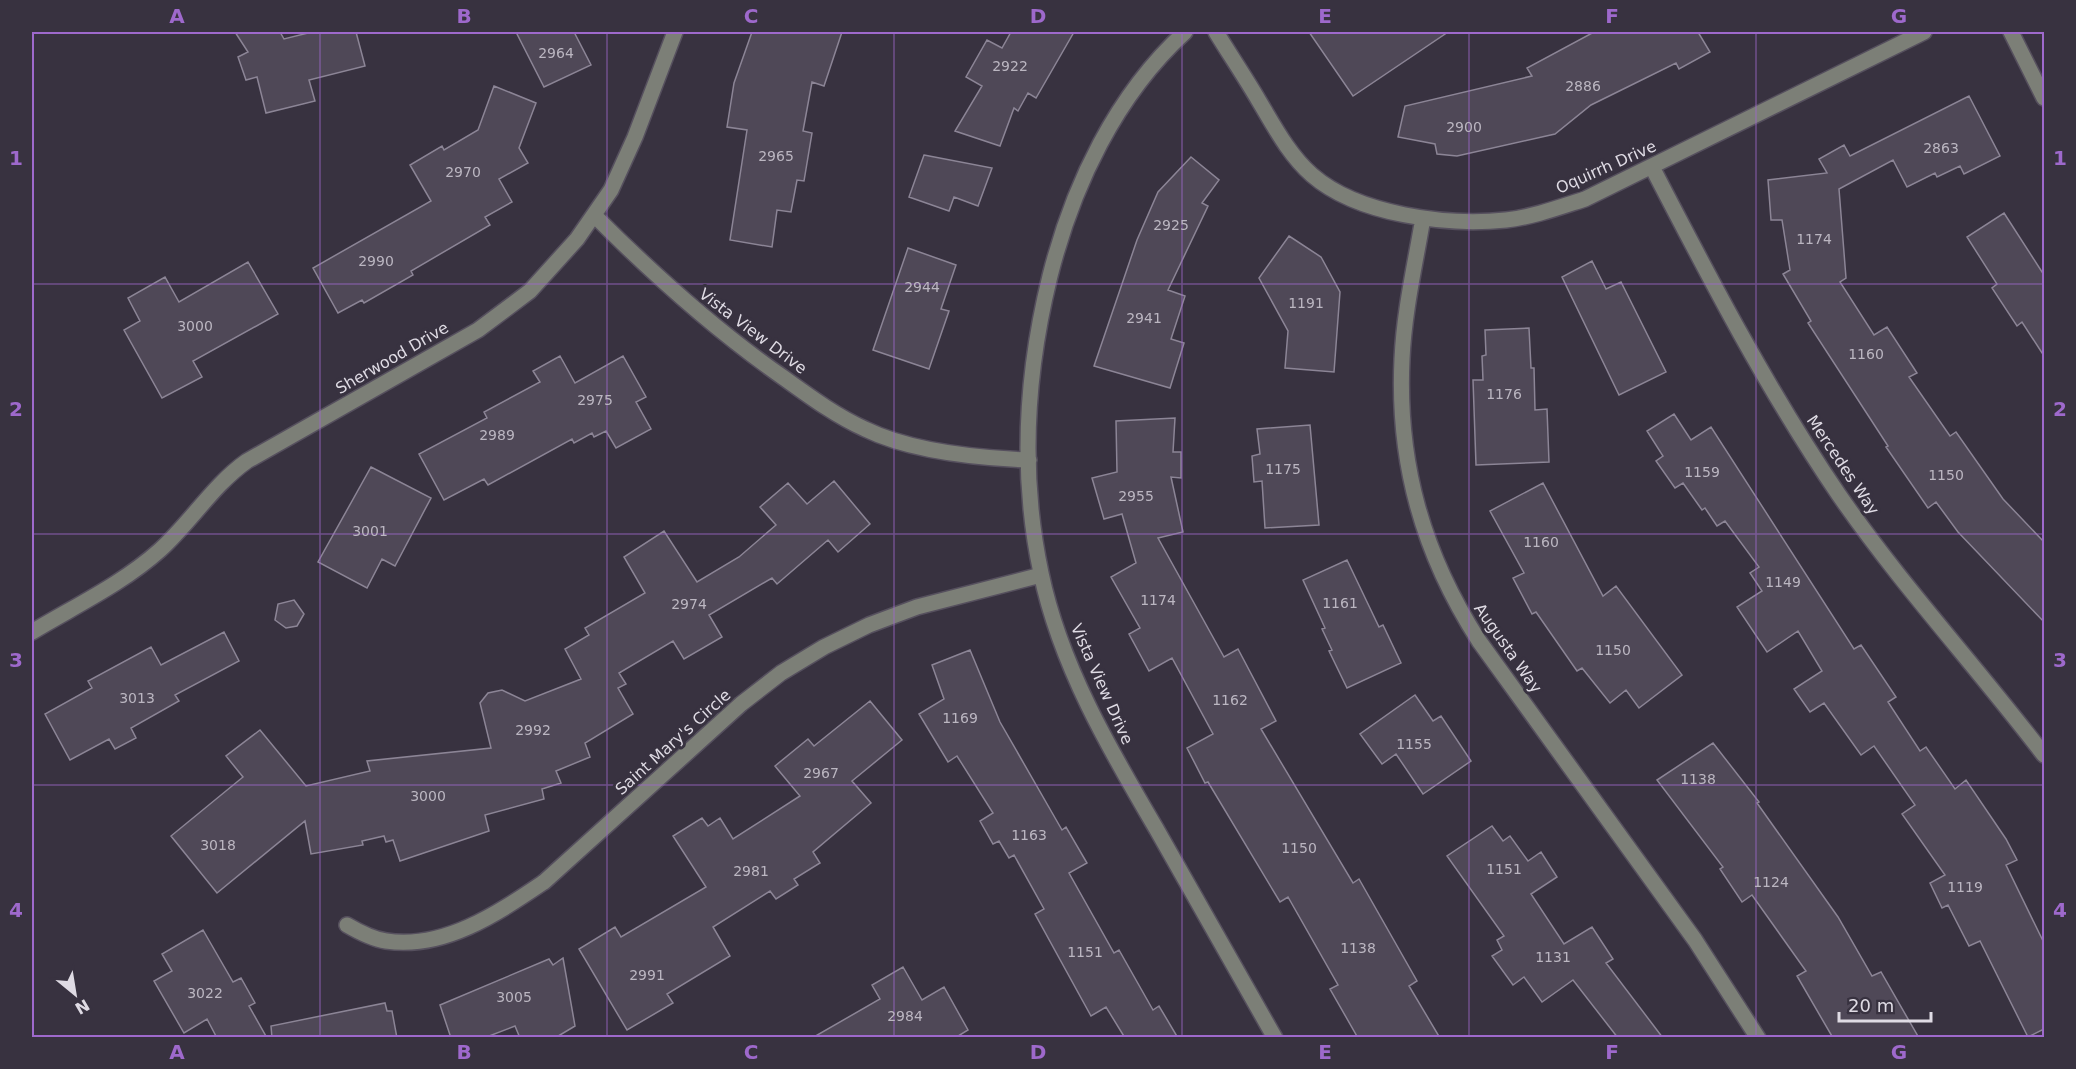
<svg xmlns="http://www.w3.org/2000/svg" width="2076" height="1069" viewBox="0 0 2076 1069" font-family="'DejaVu Sans',sans-serif">
<rect width="100%" height="100%" fill="#383240"/>
<path fill="#4f4857" stroke="#8c8596" stroke-width="1.5" d="M235,32H280L284,39L312,32H356L365,66L309,80L315,101L266,113L257,77L246,80L238,57L248,52Z
M516,32H574L591,65L544,87Z
M752,32H842L824,86L812,82L803,131L812,133L804,181L797,180L791,212L777,210L772,247L730,240L747,130L727,127L734,83Z
M1011,32H1074L1036,98L1028,93L1018,111L1014,108L1000,146L955,131L982,86L966,77L987,40L1002,48Z
M1309,32H1448L1353,96Z
M1594,32H1698L1710,52L1679,69L1676,63L1591,105L1555,134L1457,156L1437,154L1435,144L1398,137L1405,106L1532,76L1527,68Z
M494,86L536,103L519,148L528,163L499,179L512,202L485,217L490,225L411,271L413,275L364,303L362,300L338,313L313,268L431,201L410,165L442,146L444,150L478,130Z
M1969,96L2000,156L1964,174L1960,166L1937,177L1935,173L1907,187L1893,160L1839,189L1846,278L1840,282L1874,335L1887,327L1917,373L1909,377L1950,436L1956,432L2003,499L2044,542V622L1958,532L1936,502L1928,508L1886,447L1888,446L1808,323L1811,321L1783,274L1790,270L1782,220H1771L1768,180L1827,173L1819,159L1844,145L1850,156Z
M924,155L992,168L978,206L954,197L949,211L909,197Z
M1191,157L1219,180L1202,203L1208,206L1168,290L1185,296L1171,339L1184,343L1170,388L1094,366L1137,240L1158,192Z
M2004,213L2044,275V356L2022,322L2017,326L1992,288L1997,284L1967,237Z
M1289,236L1321,257L1340,292L1334,372L1285,368L1288,331L1259,278Z
M908,248L956,265L941,309L949,311L929,369L873,350Z
M1592,261L1606,289L1621,282L1666,372L1619,395L1562,277Z
M248,262L278,314L193,361L202,377L162,398L124,330L140,321L128,298L165,277L179,302Z
M1529,328L1531,368H1534L1535,410L1547,409L1549,462L1476,465L1473,380H1483L1482,356L1486,355L1485,330Z
M560,356L575,383L623,356L646,397L636,402L651,429L616,448L606,431L594,437L592,433L574,443L572,439L488,485L484,479L444,500L419,454L487,418L484,412L540,382L533,371Z
M1674,414L1691,440L1711,427L1854,649L1861,645L1896,697L1888,702L1920,751L1926,747L1955,789L1966,780L2006,839L2017,860L2006,865L2044,943V1029L2028,1037L1980,941L1969,946L1948,905L1942,908L1930,883L1945,875L1902,814L1915,805L1874,746L1861,755L1824,703L1810,712L1794,689L1822,671L1798,631L1767,652L1737,607L1762,591L1750,573L1759,567L1725,521L1717,526L1705,508L1702,510L1683,483L1675,488L1656,461L1663,456L1647,431Z
M1175,418L1173,452H1181V478L1171,477L1183,532L1158,538L1224,657L1238,649L1276,721L1261,729L1353,883L1359,879L1417,981L1409,986L1440,1038H1358L1330,989L1338,985L1288,897L1280,902L1208,782L1205,783L1187,748L1213,734L1172,658L1149,671L1129,634L1140,628L1111,577L1136,563L1122,514L1104,519L1092,478L1117,472L1116,421Z
M1310,425L1319,525L1265,528L1262,481L1254,482L1252,456L1260,454L1257,429Z
M371,467L431,498L395,566L382,559L367,588L318,562Z
M834,481L870,524L838,552L828,540L777,584L772,578L709,615L722,637L684,659L673,641L619,673L626,684L618,688L633,714L585,743L590,757L556,771L561,783L542,789L544,799L485,815L489,831L400,861L393,840L386,842L384,836L362,841L363,845L311,854L305,821L217,893L171,836L243,777L226,756L260,730L306,786L370,771L367,761L491,748L480,703L488,693L502,690L525,701L581,679L565,649L589,635L585,628L645,593L624,557L664,531L697,582L739,557L776,525L760,507L788,483L807,504Z
M1543,483L1603,596L1616,586L1682,675L1639,708L1626,690L1610,703L1582,668L1577,671L1536,612L1532,614L1513,578L1524,573L1490,511Z
M1347,560L1379,627L1383,625L1401,663L1347,688L1329,651L1332,650L1322,629L1325,628L1303,580Z
M294,600L304,614L297,626L286,628L275,620L278,604Z
M224,632L239,661L175,695L179,701L131,728L136,738L115,749L109,739L70,760L45,714L92,688L88,681L151,647L161,665Z
M970,650L1000,722L1062,830L1066,827L1087,863L1069,873L1114,953L1119,950L1153,1010L1159,1006L1178,1038H1125L1106,1007L1091,1016L1035,914L1044,909L1014,855L1009,858L999,841L993,844L980,821L993,813L957,756L948,762L919,714L944,699L932,665Z
M1415,695L1433,721L1441,716L1471,761L1423,794L1396,754L1382,764L1360,734Z
M870,701L902,740L852,781L871,803L813,852L820,863L794,879L798,885L776,899L770,891L713,927L730,956L667,994L673,1003L627,1030L579,949L615,927L621,937L706,887L673,836L702,818L708,826L720,818L733,839L800,796L775,766L808,739L814,746Z
M1713,743L1759,802L1757,803L1838,917L1872,976L1881,972L1919,1038H1833L1797,976L1806,971L1752,895L1742,902L1720,869L1723,867L1657,780Z
M1492,826L1503,841L1510,836L1528,861L1541,852L1557,877L1531,894L1564,944L1592,927L1613,959L1606,963L1663,1038H1618L1573,980L1542,1002L1524,977L1513,985L1492,956L1502,950L1497,940L1504,936L1447,856Z
M203,930L233,982L241,978L255,1003L249,1006L267,1038H217L207,1019L184,1033L154,981L172,971L162,954Z
M563,958L575,1026L555,1038H520L515,1026L484,1038H451L440,1005L549,959L553,965Z
M903,967L922,1000L944,987L968,1030L955,1038H812L880,999L872,985Z
M385,1003L387,1011H392L397,1038H272L271,1026Z"/>
<g fill="none" stroke-linecap="round" stroke-linejoin="round">
<defs>
<path id="minor" d="M1185,32C1116,95 1073,185 1050,276C1026,373 1020,475 1041,573C1060,665 1110,750 1157,830C1196,899 1236,968 1275,1038
M1216,32C1230,55 1245,77 1259,101C1274,126 1289,155 1312,175C1358,215 1447,226 1506,220C1533,217 1560,207 1585,199L1924,32
M2011,32L2044,98
M1652,167C1710,279 1768,391 1839,495C1902,586 1977,667 2044,755
M595,216C654,275 715,330 784,378C809,396 836,416 865,429C912,452 977,458 1029,460
M1423,218C1415,265 1404,312 1402,359C1397,463 1423,554 1479,641L1695,940L1758,1038
M32,632C75,606 122,584 160,550C191,522 213,485 247,461L478,330L530,291L577,239L611,190L635,137L675,32
M347,925C359,932 372,939 386,941C444,950 498,913 544,882L741,704L781,673L824,647L869,625L917,607L1041,575"/>
</defs>
<use href="#minor" stroke="#56505e" stroke-width="18"/>
<use href="#minor" stroke="#7c7f77" stroke-width="15"/>
</g>
<path fill="none" stroke="#9e69cc" stroke-width="1.5" stroke-opacity="0.55" d="M320,32V1038M607,32V1038M894,32V1038M1182,32V1038M1469,32V1038M1756,32V1038M32,284H2044M32,534H2044M32,785H2044"/>
<g text-anchor="middle" dominant-baseline="central" stroke-width="6" stroke-linejoin="round" paint-order="stroke">
<g font-size="14" fill="#bbb6c1">
<text x="556" y="53">2964</text>
<text x="1010" y="66">2922</text>
<text x="1583" y="86">2886</text>
<text x="1464" y="127">2900</text>
<text x="1941" y="148">2863</text>
<text x="776" y="156">2965</text>
<text x="463" y="172">2970</text>
<text x="1171" y="225">2925</text>
<text x="1814" y="239">1174</text>
<text x="376" y="261">2990</text>
<text x="922" y="287">2944</text>
<text x="1306" y="303">1191</text>
<text x="1144" y="318">2941</text>
<text x="195" y="326">3000</text>
<text x="1866" y="354">1160</text>
<text x="1504" y="394">1176</text>
<text x="595" y="400">2975</text>
<text x="497" y="435">2989</text>
<text x="1283" y="469">1175</text>
<text x="1702" y="472">1159</text>
<text x="1946" y="475">1150</text>
<text x="1136" y="496">2955</text>
<text x="370" y="531">3001</text>
<text x="1541" y="542">1160</text>
<text x="1783" y="582">1149</text>
<text x="1158" y="600">1174</text>
<text x="1340" y="603">1161</text>
<text x="689" y="604">2974</text>
<text x="1613" y="650">1150</text>
<text x="137" y="698">3013</text>
<text x="1230" y="700">1162</text>
<text x="960" y="718">1169</text>
<text x="533" y="730">2992</text>
<text x="1414" y="744">1155</text>
<text x="821" y="773">2967</text>
<text x="1698" y="779">1138</text>
<text x="428" y="796">3000</text>
<text x="1029" y="835">1163</text>
<text x="218" y="845">3018</text>
<text x="1299" y="848">1150</text>
<text x="1504" y="869">1151</text>
<text x="751" y="871">2981</text>
<text x="1771" y="882">1124</text>
<text x="1965" y="887">1119</text>
<text x="1358" y="948">1138</text>
<text x="1085" y="952">1151</text>
<text x="1553" y="957">1131</text>
<text x="647" y="975">2991</text>
<text x="205" y="993">3022</text>
<text x="514" y="997">3005</text>
<text x="905" y="1016">2984</text>
</g>
<g font-size="16" fill="#dfdbe4" stroke="#383240">
<text transform="translate(1606 167) rotate(-24)">Oquirrh Drive</text>
<text transform="translate(753 331) rotate(37)">Vista View Drive</text>
<text transform="translate(392 358) rotate(-30)">Sherwood Drive</text>
<text transform="translate(1843 465) rotate(56)">Mercedes Way</text>
<text transform="translate(1508 648) rotate(55)">Augusta Way</text>
<text transform="translate(1102 684) rotate(66)">Vista View Drive</text>
<text transform="translate(673 742) rotate(-42)">Saint Mary's Circle</text>
</g>
</g>
<rect width="2076" height="1069" fill="none" stroke="#383240" stroke-width="66"/>
<g transform="translate(75 994) rotate(150)" stroke="#383240" stroke-width="4.5" paint-order="stroke">
<path d="M0-4.5L10 22L0 15L-10 22Z" fill="#dfdbe4"/>
<text y="-9" font-size="16" font-weight="bold" text-anchor="middle" fill="#dfdbe4">N</text>
</g>
<path d="M1839 1012v9h92v-9" fill="none" stroke="#dfdbe4" stroke-width="3"/>
<text x="1848" y="1012" font-size="18" fill="#dfdbe4" stroke="#383240" stroke-width="4.5" paint-order="stroke">20 m</text>
<rect x="33" y="33" width="2010" height="1003" fill="none" stroke="#9e69cc" stroke-width="2"/>
<g font-size="20" text-anchor="middle" font-weight="bold" fill="#9e69cc">
<text x="177" y="23">A</text>
<text x="464" y="23">B</text>
<text x="751" y="23">C</text>
<text x="1038" y="23">D</text>
<text x="1325" y="23">E</text>
<text x="1612" y="23">F</text>
<text x="1899" y="23">G</text>
<text x="16" y="165">1</text>
<text x="2060" y="165">1</text>
<text x="16" y="416">2</text>
<text x="2060" y="416">2</text>
<text x="16" y="667">3</text>
<text x="2060" y="667">3</text>
<text x="16" y="917">4</text>
<text x="2060" y="917">4</text>
<text x="177" y="1059">A</text>
<text x="464" y="1059">B</text>
<text x="751" y="1059">C</text>
<text x="1038" y="1059">D</text>
<text x="1325" y="1059">E</text>
<text x="1612" y="1059">F</text>
<text x="1899" y="1059">G</text>
</g>
</svg>
